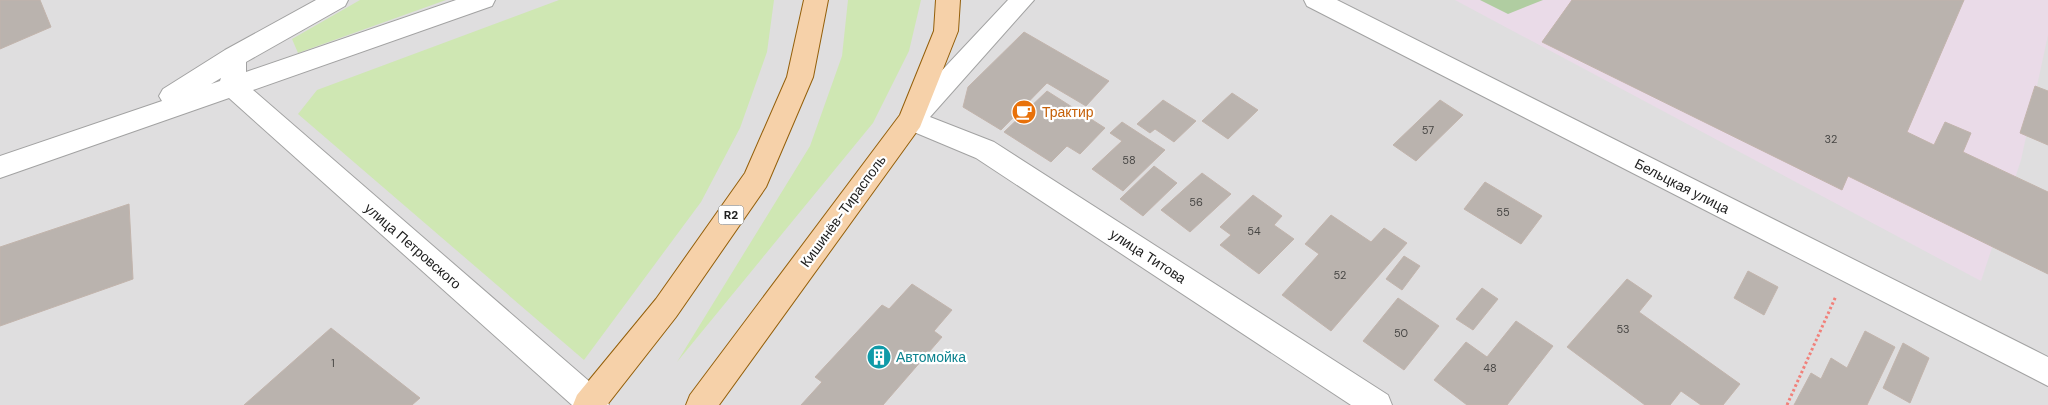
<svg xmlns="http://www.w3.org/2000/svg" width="2048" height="405" viewBox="0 0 2048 405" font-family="'DM Sans',sans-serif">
<rect width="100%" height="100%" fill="#f1eee9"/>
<path fill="#dfdedf" d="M0,0H2048V405H0Z"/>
<path fill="#eadbe8" d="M1455,0H2048V35L2021,160L1981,281Z"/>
<path fill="#cfe7b3" d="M360,0H446L298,53L292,39Z
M559,0H774L767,52L740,128L701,202L584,360L298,114L317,90Z
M848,0H921L909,51L873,123L677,362L810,146L842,56Z"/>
<path fill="#b0cda1" d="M1480,0H1543L1508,14Z"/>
<path fill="#bab3ae" stroke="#c2b4ac" d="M0,0H40L51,27L0,49Z
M1572,0H1964L1907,132L1934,145L1945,122L1971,133L1963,152L2048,192V274L1848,176L1842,190L1542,42Z
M1024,32L1109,81L1086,106L1047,83L1001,130L963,107L968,87Z
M2035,86L2048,91V145L2020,133Z
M1047,91L1105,128L1080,154L1067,146L1051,162L1004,132Z
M1232,93L1258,110L1228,139L1202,121Z
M1163,100L1196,121L1174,142L1155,129L1150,133L1137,124Z
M1440,100L1463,115L1416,161L1393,145Z
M1122,122L1165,150L1123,191L1092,169L1122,141L1110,133Z
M1154,166L1177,183L1143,216L1120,199Z
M1202,173L1231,194L1190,232L1161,210Z
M1485,182L1542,216L1521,244L1464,209Z
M1253,195L1282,216L1274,225L1294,239L1259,274L1220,245L1231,235L1220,227Z
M129,204L133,279L0,326V247Z
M1331,215L1371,242L1384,228L1407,243L1331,331L1282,295L1319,254L1305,244Z
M1404,256L1420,266L1402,290L1386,279Z
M1748,271L1778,287L1764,315L1734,298Z
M1627,279L1652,296L1639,312L1740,384L1723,405H1701L1681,391L1670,405H1645L1567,347Z
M912,284L952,310L934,331L942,337L883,405H801L822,382L815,377L882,305L889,309Z
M1482,288L1498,299L1473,330L1456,319Z
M1398,298L1439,326L1404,370L1363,341Z
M1516,321L1553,346L1507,405H1467L1434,380L1466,342L1487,357Z
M331,328L420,398L412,405H244Z
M1865,331L1895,347L1867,405H1794L1811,373L1821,379L1831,358L1847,368Z
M1903,343L1929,358L1910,403L1883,388Z"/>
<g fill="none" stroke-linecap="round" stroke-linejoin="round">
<defs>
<path id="minor" d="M316,0H348L345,6L246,62V72L456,0H495L492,6L253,90L605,395L609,405H572L229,98L0,178V156L162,101L159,96L163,89L225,50ZM221,78L220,81L211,84Z
M1008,0H1034L930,117L994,142L1388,395L1392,405H1351L976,158L902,127L898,120L902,113Z
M1304,0H1337L2048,357V386L1307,6Z"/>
<path id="major" d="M804,0H828L813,77L766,187L676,317L607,405H573L577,395L656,299L745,173L787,77Z
M936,0H960L958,31L920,127L719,405H686L690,395L900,115L934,31Z"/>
</defs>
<use href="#minor" stroke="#a2a2a2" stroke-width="2"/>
<use href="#major" stroke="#945f0a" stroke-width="2"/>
<path stroke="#f1807a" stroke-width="3" stroke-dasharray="2.5 2.5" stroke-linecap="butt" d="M1787,405L1836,296"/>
<use href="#minor" fill="#fff" fill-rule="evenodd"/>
<use href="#major" fill="#f6d1a9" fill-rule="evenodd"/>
</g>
<defs>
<symbol id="cafe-disc" viewBox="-11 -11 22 22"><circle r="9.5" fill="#e8710a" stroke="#fff"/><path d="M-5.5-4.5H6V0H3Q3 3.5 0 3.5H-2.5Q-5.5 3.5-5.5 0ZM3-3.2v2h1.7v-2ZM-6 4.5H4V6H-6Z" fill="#fff"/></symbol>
<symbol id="building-disc" viewBox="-11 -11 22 22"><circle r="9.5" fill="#0f9aa8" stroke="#fff"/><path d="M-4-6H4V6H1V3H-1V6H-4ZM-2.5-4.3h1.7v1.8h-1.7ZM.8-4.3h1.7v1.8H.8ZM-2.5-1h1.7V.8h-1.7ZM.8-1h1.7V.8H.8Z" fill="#fff"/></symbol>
</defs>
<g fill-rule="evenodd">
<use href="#cafe-disc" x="1010" y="98" width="28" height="28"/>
<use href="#building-disc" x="865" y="343" width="28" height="28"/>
</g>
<g text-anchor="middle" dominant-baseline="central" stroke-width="4.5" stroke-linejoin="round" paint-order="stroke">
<g font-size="11" fill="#474644">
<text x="1428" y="130">57</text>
<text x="1831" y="139">32</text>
<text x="1129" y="160">58</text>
<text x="1196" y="202">56</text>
<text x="1503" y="212">55</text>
<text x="1254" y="231">54</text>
<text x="1340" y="275">52</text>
<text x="1623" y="329">53</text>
<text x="1401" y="333">50</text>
<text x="333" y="363">1</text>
<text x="1490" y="368">48</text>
</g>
<rect fill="#fff" stroke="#646464" stroke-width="1" x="718.5" y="205.5" width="25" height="19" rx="4"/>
<g font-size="12" font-weight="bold" fill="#212121">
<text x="731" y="215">R2</text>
</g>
<g font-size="14" fill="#c56008" stroke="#fff" text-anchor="start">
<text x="1042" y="112">Трактир</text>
</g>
<g font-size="14" fill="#212121" stroke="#fff">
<text transform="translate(1682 186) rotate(27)">Бельцкая улица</text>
<text transform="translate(843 211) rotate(-54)">Кишинёв-Тирасполь</text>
<text transform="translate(413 246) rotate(41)">улица Петровского</text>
<text transform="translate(1148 256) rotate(33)">улица Титова</text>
</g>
<g font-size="14" fill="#0d838f" stroke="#fff" text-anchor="start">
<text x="896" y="357">Автомойка</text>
</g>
</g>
</svg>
